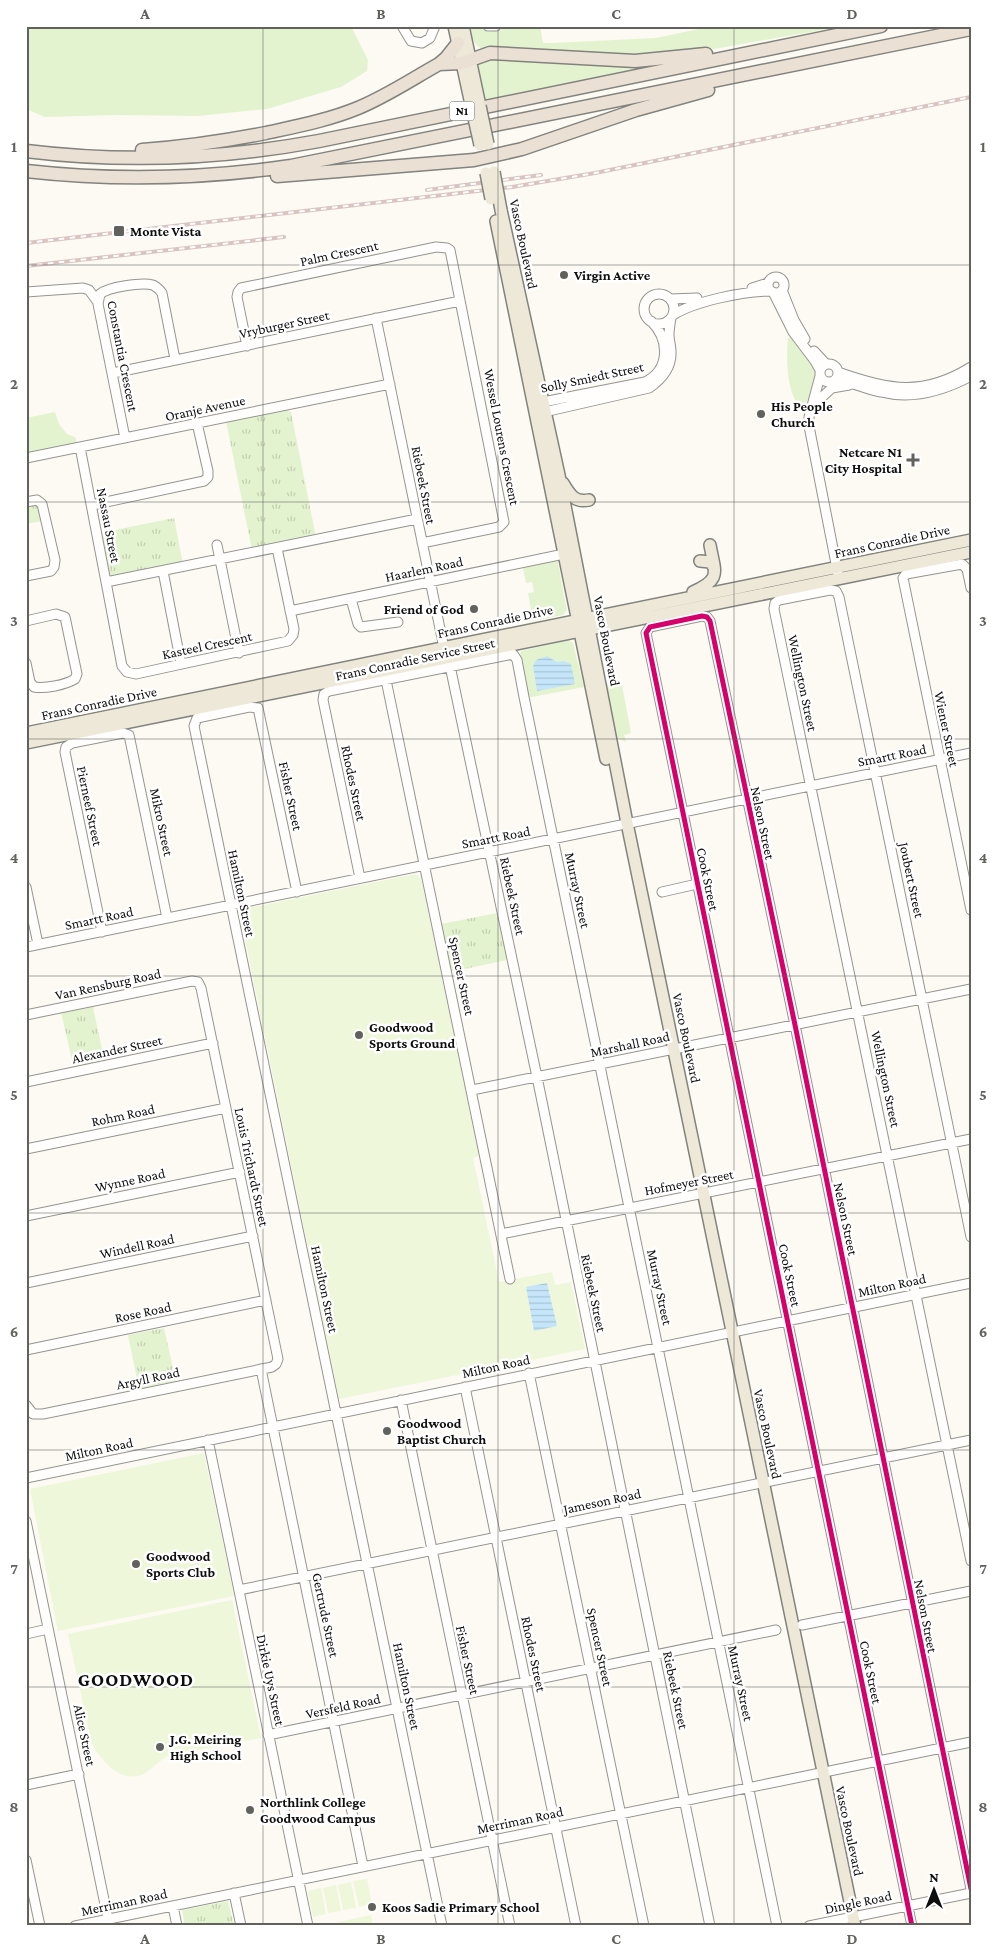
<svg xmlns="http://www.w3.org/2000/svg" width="997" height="1952" viewBox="0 0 997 1952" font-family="'Crimson Pro',serif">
<defs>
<pattern id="park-tufts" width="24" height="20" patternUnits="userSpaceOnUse" patternTransform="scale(1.25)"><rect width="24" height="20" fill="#e4f3cf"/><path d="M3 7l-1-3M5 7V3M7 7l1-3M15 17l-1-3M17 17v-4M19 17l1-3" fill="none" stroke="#c2cfb1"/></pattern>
<pattern id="water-rules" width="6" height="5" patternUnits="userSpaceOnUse" patternTransform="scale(1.25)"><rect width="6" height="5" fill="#c5e6fa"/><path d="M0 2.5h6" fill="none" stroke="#a8c4d5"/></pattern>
</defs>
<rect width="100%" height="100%" fill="#fcfaf2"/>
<path fill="#e4f3cf" d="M26,26H351L368,60L367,71L341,87L267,109L198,116L114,115L45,117L26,109Z
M470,26H483L488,32L519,26H540L543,43H552L656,38L713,26H845L697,52L646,57L485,50C473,46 472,38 470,26Z
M478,58H700L484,101L476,62Z
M790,337C802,351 823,366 814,387C811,394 806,401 803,408C786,399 786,355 788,338Z
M55,412L59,424L67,434L75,437L77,443L26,454V418Z
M557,558L567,610L563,615L533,621L528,593L534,592L532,582L526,583L522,564Z
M568,640L573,643L584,687L527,698L519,659L521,651Z
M621,680L631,733L624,735L626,742L614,736L605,684Z"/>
<path fill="url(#park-tufts)" d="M285,409L291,412L316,537L252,550L226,421Z
M38,504L43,521L26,524V505Z
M174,518L183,564L113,577L109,574L100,533Z
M497,913L507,960L450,972L441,924Z
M93,1007L105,1063L74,1069L61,1012Z
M164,1328L176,1381L139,1389L128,1335Z
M228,1901L234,1926H185L182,1910Z"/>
<path fill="#eef7da" d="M415,874L421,878L479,1156L473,1158L499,1282L552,1272L555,1285L571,1282L585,1349L339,1399L239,910Z
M204,1453L234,1596L58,1631L30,1489Z
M232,1600L261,1738L170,1755C160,1759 154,1768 145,1773C123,1786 101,1761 92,1744L68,1634Z
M367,1879L372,1904L359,1907L353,1881Z
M351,1882L356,1908L343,1910L338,1885Z
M336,1885L341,1911L328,1913L323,1888Z
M321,1888L326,1914L313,1917L308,1891Z
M371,1915L373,1926H321Z"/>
<path fill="url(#water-rules)" d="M547,656L557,662L564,661L571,664L575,684L537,691L533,666L536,660Z
M547,1283L557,1326L534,1331L526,1287Z"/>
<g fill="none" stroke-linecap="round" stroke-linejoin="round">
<defs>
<path id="minor" d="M402,26L411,41L422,43L430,38L435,26
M488,26H496
M768 285a8 8 0 1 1 16 0a8 8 0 1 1-16 0Z
M752,288L768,283
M782,290L794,320L805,339
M26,292L83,288L89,290L97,301
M773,292L793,332L815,361L820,370
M644 309a15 15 0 1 1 30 0a15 15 0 1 1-30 0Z
M670,299L697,298
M673,315C695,301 745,291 771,291
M376,318L445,653
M247,346L237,297L238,292L241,288L436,247L447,248L450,250L504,522L499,527L422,543
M814,351L826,364
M820 373a9 9 0 1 1 18 0a9 9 0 1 1-18 0Z
M838,372C888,390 923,397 971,367
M113,373L460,301
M820,376L809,417V426L838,574
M836,379C851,382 865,389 881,392C912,400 943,391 971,376
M538,403L645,382C670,370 670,340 651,321
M812,406L832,388L849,385
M540,413L649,388C662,379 672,368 671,351C671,346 669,340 669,335C669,329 670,324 671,318
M125,438L98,304L100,294C108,287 142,282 153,285C157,287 159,289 162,293L175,359
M80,447L106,582L417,519
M26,458L390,384
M26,502L37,500L42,504L55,560L54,567L51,571L26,576
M92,505L204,481L208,477V471L197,423
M217,545L239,653
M163,571L181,664
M106,582L122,666L127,672L136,674L288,641L293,635L294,629L277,548
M971,588L967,569L962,564L906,574L903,578L971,910
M351,599L358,624L361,627L398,622
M290,611L564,554
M26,621L56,614L65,617L77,674L75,679C65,685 45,689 34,687L30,682L26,663
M450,666L537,1077L710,1926
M386,680L510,1279
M360,878L323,700L324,694L329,691L513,654L517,660L524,697L777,1926
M26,887L38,944
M297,892L258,708L249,707L197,718L194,726L442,1926
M662,892L697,884
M102,932L65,752L66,747L72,743L123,733L129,735L167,918
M26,947L971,753
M26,1015L192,981L198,982L201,988L278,1359L276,1364L272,1367L43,1414H33L26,1405
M26,1082L213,1043
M472,1090L971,989
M26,1149L226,1108
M26,1216L240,1172
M501,1234L971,1139
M971,1237L839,597L836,591L830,590L779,600L775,603L774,609L971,1561
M26,1283L253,1236
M26,1350L266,1300
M261,1369L363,1866
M529,1373L644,1926
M465,1387L576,1926
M401,1400L510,1926
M208,1440L308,1926
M26,1478L971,1283
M26,1521L108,1919L107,1926
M239,1590L971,1440
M802,1625L971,1591
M26,1634L48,1629
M268,1735L776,1630
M26,1785L79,1774
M26,1860L40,1926
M234,1893L241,1926
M173,1906L177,1926
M75,1926L971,1742
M809,1926L971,1893
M912,1926L646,633L650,627L702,616L707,617L710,621L795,1025L971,1889"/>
<path id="major" d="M454,26L472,109
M463,26L480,106
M501,210L559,475L627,823L855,1926
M496,221L606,759
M563,483C570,495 575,503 589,500
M700,561L710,562L714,567
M693,592C722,579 715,573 710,545
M26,733L971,540
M26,743L971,552"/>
<path id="highway" d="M439,64L462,63L490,53L635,61L706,54
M142,150C184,147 225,141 266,133C298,126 329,120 358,108C387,96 412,79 439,64L446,58L458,43
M26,151C124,163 222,159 319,141L881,26
M26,171C115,181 203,179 291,166L971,29
M277,176L474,160L522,149L636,110L708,90"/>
</defs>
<use href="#minor" stroke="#959491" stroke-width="11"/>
<use href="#major" stroke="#82827e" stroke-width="14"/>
<use href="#highway" stroke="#82827e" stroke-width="15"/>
<use href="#minor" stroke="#fffefd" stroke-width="9"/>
<use href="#major" stroke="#ede8d8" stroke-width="11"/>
<use href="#highway" stroke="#ebe0d4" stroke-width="12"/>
<defs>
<path id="rail" d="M427,190L541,175
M26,243L512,187L595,173L971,97
M26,266L284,237"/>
</defs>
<use href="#rail" stroke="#d9c4c2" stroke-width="4"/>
<use href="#rail" stroke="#fff" stroke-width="2" stroke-dasharray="5.5" stroke-linecap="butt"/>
<defs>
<path id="major-bridge" d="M480,106L488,144
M472,109L480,145
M494,172L501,210
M486,173L491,199"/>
</defs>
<use href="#major-bridge" stroke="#82827e" stroke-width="14" stroke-linecap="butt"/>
<use href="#major-bridge" stroke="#ede8d8" stroke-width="11"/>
<defs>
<path id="cycleway" d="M912,1926L646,633L650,627L702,616L707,617L710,621L795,1025L971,1889"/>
</defs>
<use href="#cycleway" stroke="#fff" stroke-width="8"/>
<use href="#cycleway" stroke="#d6006c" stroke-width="5"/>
</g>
<path fill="none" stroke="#61615e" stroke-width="1" stroke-opacity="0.55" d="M263,26V1926M498,26V1926M734,26V1926M26,265H971M26,502H971M26,739H971M26,976H971M26,1213H971M26,1450H971M26,1687H971"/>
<g fill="#61615e" stroke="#fff" stroke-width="2">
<rect x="113" y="225" width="12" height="12" rx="2.5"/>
<circle cx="564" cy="275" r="5"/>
<circle cx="761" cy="414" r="5"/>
<path d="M910.5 452.5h5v5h5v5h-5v5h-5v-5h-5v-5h5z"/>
<circle cx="474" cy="609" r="5"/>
<circle cx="359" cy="1035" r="5"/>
<circle cx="387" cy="1431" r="5"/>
<circle cx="136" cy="1564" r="5"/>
<circle cx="160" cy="1747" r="5"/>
<circle cx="250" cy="1810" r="5"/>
<circle cx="372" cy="1907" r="5"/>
</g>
<g text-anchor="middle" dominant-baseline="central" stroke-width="5" stroke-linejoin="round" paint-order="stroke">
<rect fill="#fff" stroke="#565656" stroke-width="1" x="449.5" y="101.5" width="25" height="19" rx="4"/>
<g font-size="12" font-weight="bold" fill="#0e0e0e">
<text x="462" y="111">N1</text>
</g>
<g font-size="14" font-weight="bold" fill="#0e0e0e" stroke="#fff" text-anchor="start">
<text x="130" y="231">Monte Vista</text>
<text x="574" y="275">Virgin Active</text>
<text x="771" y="406">His People<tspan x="771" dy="16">Church</tspan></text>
<text x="902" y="452" text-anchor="end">Netcare N1<tspan x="902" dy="16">City Hospital</tspan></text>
<text x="464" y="609" text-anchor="end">Friend of God</text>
<text x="369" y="1027">Goodwood<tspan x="369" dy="16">Sports Ground</tspan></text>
<text x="397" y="1423">Goodwood<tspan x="397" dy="16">Baptist Church</tspan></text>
<text x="146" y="1556">Goodwood<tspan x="146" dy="16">Sports Club</tspan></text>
<text x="170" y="1739">J.G. Meiring<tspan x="170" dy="16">High School</tspan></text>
<text x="260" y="1802">Northlink College<tspan x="260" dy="16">Goodwood Campus</tspan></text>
<text x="382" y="1907">Koos Sadie Primary School</text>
</g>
<g font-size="14" fill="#0e0e0e" stroke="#fff">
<text transform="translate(524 244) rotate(78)">Vasco Boulevard</text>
<text transform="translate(339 253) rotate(-12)">Palm Crescent</text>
<text transform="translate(284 324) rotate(-12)">Vryburger Street</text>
<text transform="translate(123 356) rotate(79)">Constantia Crescent</text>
<text transform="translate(592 377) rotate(-12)">Solly Smiedt Street</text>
<text transform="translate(205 408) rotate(-12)">Oranje Avenue</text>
<text transform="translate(502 437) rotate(79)">Wessel Lourens Crescent</text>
<text transform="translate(424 485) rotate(79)">Riebeek Street</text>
<text transform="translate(109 525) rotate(79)">Nassau Street</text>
<text transform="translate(892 541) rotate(-12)">Frans Conradie Drive</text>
<text transform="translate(424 569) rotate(-12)">Haarlem Road</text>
<text transform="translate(495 621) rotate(-12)">Frans Conradie Drive</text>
<text transform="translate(607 641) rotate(79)">Vasco Boulevard</text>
<text transform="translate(207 645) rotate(-12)">Kasteel Crescent</text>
<text transform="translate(415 659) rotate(-12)">Frans Conradie Service Street</text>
<text transform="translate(803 683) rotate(78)">Wellington Street</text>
<text transform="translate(99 703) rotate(-12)">Frans Conradie Drive</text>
<text transform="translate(947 729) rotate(78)">Wiener Street</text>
<text transform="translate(892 755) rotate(-11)">Smartt Road</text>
<text transform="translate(354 783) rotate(78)">Rhodes Street</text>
<text transform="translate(291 796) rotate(78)">Fisher Street</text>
<text transform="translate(90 806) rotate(78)">Pierneef Street</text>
<text transform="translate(162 822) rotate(78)">Mikro Street</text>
<text transform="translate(763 823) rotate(78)">Nelson Street</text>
<text transform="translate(496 837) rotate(-11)">Smartt Road</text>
<text transform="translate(708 879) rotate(78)">Cook Street</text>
<text transform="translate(912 880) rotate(78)">Joubert Street</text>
<text transform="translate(578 890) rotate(78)">Murray Street</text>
<text transform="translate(242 893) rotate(78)">Hamilton Street</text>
<text transform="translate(513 896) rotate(78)">Riebeek Street</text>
<text transform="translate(99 918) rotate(-12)">Smartt Road</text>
<text transform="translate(462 976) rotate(78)">Spencer Street</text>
<text transform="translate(108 984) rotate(-12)">Van Rensburg Road</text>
<text transform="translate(687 1038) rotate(78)">Vasco Boulevard</text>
<text transform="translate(630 1044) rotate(-12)">Marshall Road</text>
<text transform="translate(117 1049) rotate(-12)">Alexander Street</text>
<text transform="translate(886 1079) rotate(78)">Wellington Street</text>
<text transform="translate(123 1115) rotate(-12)">Rohm Road</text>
<text transform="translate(252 1167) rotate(78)">Louis Trichardt Street</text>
<text transform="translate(130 1180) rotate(-12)">Wynne Road</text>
<text transform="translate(689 1182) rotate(-11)">Hofmeyer Street</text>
<text transform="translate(846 1219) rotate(78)">Nelson Street</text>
<text transform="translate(137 1246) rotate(-12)">Windell Road</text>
<text transform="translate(790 1275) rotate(78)">Cook Street</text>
<text transform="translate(892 1285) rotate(-12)">Milton Road</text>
<text transform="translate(660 1287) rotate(78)">Murray Street</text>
<text transform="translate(325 1289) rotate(78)">Hamilton Street</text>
<text transform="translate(594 1293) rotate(78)">Riebeek Street</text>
<text transform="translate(143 1312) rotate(-12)">Rose Road</text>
<text transform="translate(496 1366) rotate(-12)">Milton Road</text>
<text transform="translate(148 1378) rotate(-12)">Argyll Road</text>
<text transform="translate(768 1434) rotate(78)">Vasco Boulevard</text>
<text transform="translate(99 1449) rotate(-12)">Milton Road</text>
<text transform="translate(602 1501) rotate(-12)">Jameson Road</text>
<text transform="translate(326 1615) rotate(78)">Gertrude Street</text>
<text transform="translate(926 1616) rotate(79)">Nelson Street</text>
<text transform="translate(600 1647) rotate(78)">Spencer Street</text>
<text transform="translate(534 1654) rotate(78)">Rhodes Street</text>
<text transform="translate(468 1660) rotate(78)">Fisher Street</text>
<text transform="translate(871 1672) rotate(78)">Cook Street</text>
<text transform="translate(271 1680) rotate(78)">Dirkie Uys Street</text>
<text transform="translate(741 1683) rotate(78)">Murray Street</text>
<text transform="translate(407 1686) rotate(78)">Hamilton Street</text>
<text transform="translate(676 1690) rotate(78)">Riebeek Street</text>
<text transform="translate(343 1706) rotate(-12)">Versfeld Road</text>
<text transform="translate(85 1735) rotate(78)">Alice Street</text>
<text transform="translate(520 1820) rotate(-12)">Merriman Road</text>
<text transform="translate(850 1831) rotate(78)">Vasco Boulevard</text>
<text transform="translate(124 1902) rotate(-12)">Merriman Road</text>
<text transform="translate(858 1902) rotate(-12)">Dingle Road</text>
</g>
<g font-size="19" font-weight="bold" letter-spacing="1" fill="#0e0e0e" stroke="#fff">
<text x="136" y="1679">GOODWOOD</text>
</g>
</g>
<rect width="997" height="1952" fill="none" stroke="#ffffff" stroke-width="55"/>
<g transform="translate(934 1890)" stroke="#ffffff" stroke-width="4" paint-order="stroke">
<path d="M0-4L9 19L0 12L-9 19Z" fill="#0e0e0e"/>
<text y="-8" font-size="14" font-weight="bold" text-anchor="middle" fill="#0e0e0e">N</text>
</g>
<rect x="28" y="28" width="942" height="1896" fill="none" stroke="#61615e" stroke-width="2"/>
<g font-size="16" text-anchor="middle" font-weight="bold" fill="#61615e">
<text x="145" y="19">A</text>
<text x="381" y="19">B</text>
<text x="616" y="19">C</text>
<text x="852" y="19">D</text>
<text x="14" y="152">1</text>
<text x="983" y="152">1</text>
<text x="14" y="389">2</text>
<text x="983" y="389">2</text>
<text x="14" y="626">3</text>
<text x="983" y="626">3</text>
<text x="14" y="863">4</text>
<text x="983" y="863">4</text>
<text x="14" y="1100">5</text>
<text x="983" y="1100">5</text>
<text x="14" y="1337">6</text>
<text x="983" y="1337">6</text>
<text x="14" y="1574">7</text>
<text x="983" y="1574">7</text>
<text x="14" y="1812">8</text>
<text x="983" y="1812">8</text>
<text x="145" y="1944">A</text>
<text x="381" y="1944">B</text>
<text x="616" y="1944">C</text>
<text x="852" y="1944">D</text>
</g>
</svg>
